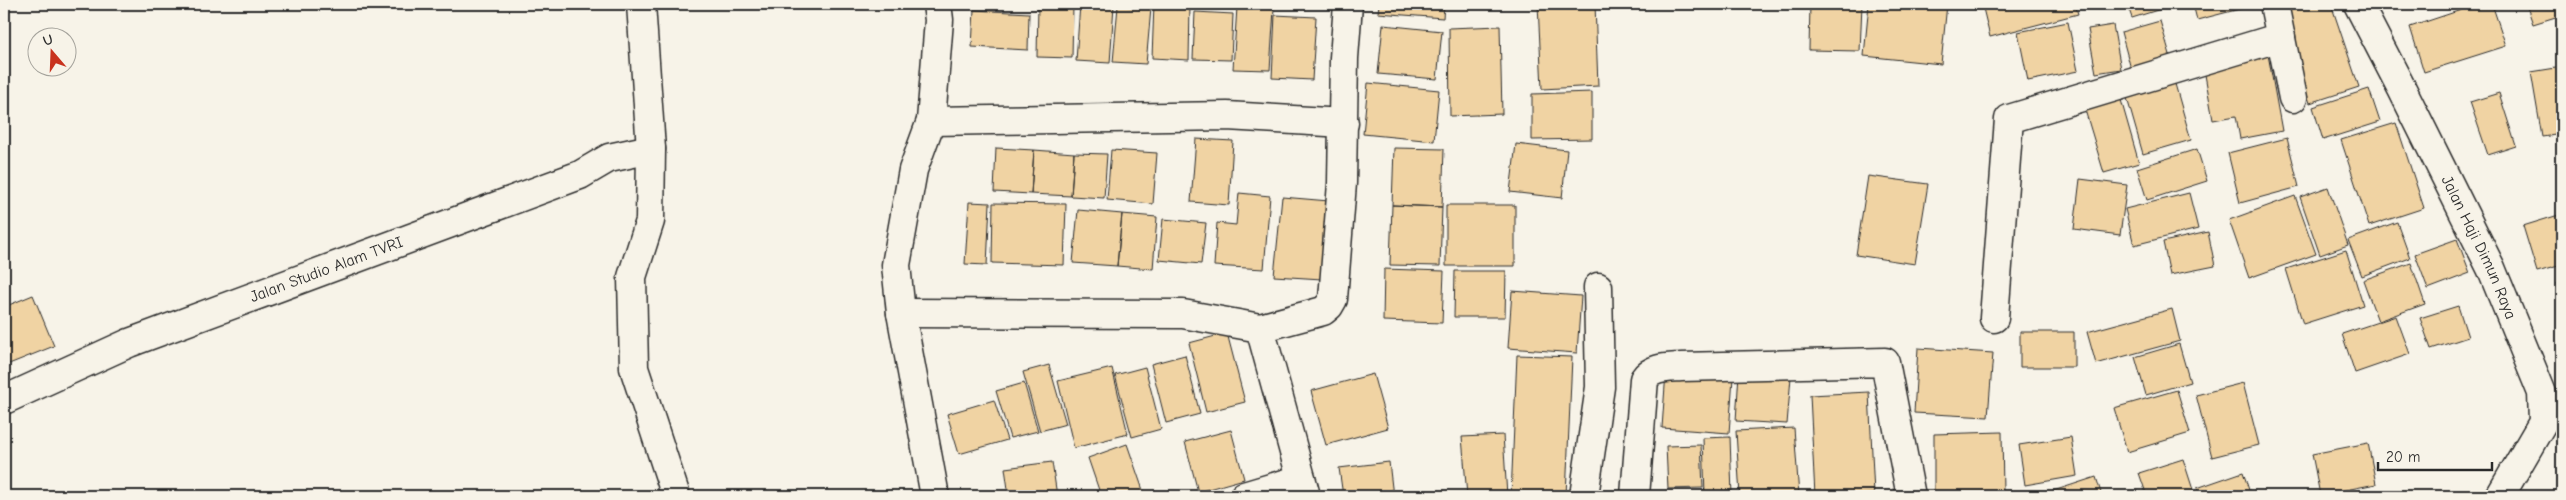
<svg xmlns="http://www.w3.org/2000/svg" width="2566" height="500" viewBox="0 0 2566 500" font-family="'Comic Neue',sans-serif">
<rect width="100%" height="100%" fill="#f7f3e8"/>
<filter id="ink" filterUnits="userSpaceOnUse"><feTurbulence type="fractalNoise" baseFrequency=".02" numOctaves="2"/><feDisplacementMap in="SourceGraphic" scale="10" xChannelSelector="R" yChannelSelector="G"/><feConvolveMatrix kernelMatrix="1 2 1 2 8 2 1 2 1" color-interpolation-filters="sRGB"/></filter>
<g filter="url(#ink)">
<path fill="#f0d3a3" stroke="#2b2b2b" d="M1038,4L1073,5L1072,58L1037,57Z
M1080,4L1114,5L1110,63L1076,61Z
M1154,4H1190L1189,60L1152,58Z
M1379,4H1444L1443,18L1378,13Z
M1538,4H1595L1598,86L1542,89Z
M1810,4H1862L1860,51L1809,50Z
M1869,4H1947L1941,64L1864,56Z
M1982,4H2075L2078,14L1990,37Z
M2127,4H2177L2132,18Z
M2193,4H2259L2197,20Z
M2276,4H2331L2359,87L2310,103Z
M2479,4H2492L2506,46L2424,72L2410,27Z
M2526,4H2562V15L2533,24Z
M1118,6L1151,8L1146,64L1113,62Z
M1237,7L1274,9L1270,70L1233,69Z
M974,10L1029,13L1028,50L972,47Z
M1195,12L1233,14L1231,60L1193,59Z
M1275,15L1316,17L1312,80L1272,78Z
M2160,21L2171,58L2131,69L2121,32Z
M2068,22L2078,71L2028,81L2018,32Z
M1383,25L1442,31L1437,79L1378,74Z
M2113,25L2121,69L2096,73L2088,29Z
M1500,26L1502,114L1450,116L1449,28Z
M2267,49L2282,131L2240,139L2236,116L2213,120L2204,69Z
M2562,67V134L2542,137L2531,72Z
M2173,77L2191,140L2143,154L2125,91Z
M1368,83L1439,90L1434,141L1363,134Z
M2369,89L2380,122L2323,140L2313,107Z
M1592,92V139L1532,140V94Z
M2499,93L2516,146L2488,155L2470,102Z
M2121,100L2139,163L2104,173L2085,110Z
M2396,123L2424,208L2369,226L2341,140Z
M2287,138L2299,187L2240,203L2228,153Z
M1196,139L1233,141L1229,205L1191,202Z
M1516,144L1567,150L1562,198L1510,192Z
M996,148L1034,150L1031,194L994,192Z
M1394,148L1444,149L1442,207L1392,205Z
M2197,149L2207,181L2147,200L2137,168Z
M1034,150L1074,153L1071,196L1031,194Z
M1111,150L1157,153L1153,204L1107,200Z
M1074,153L1107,154L1104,198L1071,196Z
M1868,176L1928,184L1915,264L1856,255Z
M2080,179L2127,185L2120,235L2074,229Z
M2328,187L2348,245L2320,255L2300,197Z
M1239,193L1270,196L1264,269L1214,266L1217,223L1236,225Z
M2189,193L2198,229L2134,245L2125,209Z
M2295,196L2316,254L2249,278L2229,220Z
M1282,197L1329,201L1322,279L1274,276Z
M969,202L990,203L987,265L965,264Z
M993,203L1066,204L1064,265L992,263Z
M1392,205L1442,207L1440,266L1390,265Z
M1446,205H1515V266H1446Z
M1078,210L1122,214L1117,266L1073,263Z
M1122,214L1157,217L1153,269L1117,266Z
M2562,214V265L2537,272L2523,226Z
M1163,219L1206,223L1201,264L1159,260Z
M2397,222L2410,258L2362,276L2348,240Z
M2208,232L2215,266L2170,275L2163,242Z
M2457,239L2470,273L2428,289L2415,254Z
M2346,250L2363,305L2303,324L2286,269Z
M2411,263L2425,304L2378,321L2363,280Z
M1384,269L1444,271L1442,323L1383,321Z
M1455,271H1506L1505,317H1454Z
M2562,282V308L2557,283Z
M1512,291L1581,296L1577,353L1508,348Z
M33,295L54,346L4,366V307Z
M2458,306L2468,337L2431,349L2420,318Z
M2172,309L2180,341L2096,364L2087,332Z
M2396,316L2410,354L2355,373L2342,334Z
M2020,332H2074V367H2020Z
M1227,333L1245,402L1206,412L1189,343Z
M2179,344L2190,382L2146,395L2135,357Z
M1918,348L1993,353L1988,417L1914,413Z
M1185,355L1200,414L1166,423L1151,364Z
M1517,355L1572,357L1566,496H1511Z
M1049,365L1066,424L1040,431L1023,372Z
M1145,367L1161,429L1132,437L1115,375Z
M1112,368L1128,434L1074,448L1058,381Z
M1666,372L1733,377L1729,433L1662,428Z
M1739,373L1791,377L1787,424L1736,421Z
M1373,374L1388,428L1326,445L1311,391Z
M1024,383L1038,431L1010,438L996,391Z
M2243,383L2259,445L2212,457L2196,395Z
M2177,390L2190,433L2127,452L2114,408Z
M1869,392L1874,494L1815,496L1810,395Z
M994,400L1007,440L959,454L947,414Z
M1794,428L1799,496H1740L1736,431Z
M1231,430L1244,479L1198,492L1185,442Z
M2002,432L2003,492L1934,494V434Z
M1503,435L1507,496H1467L1462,437Z
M1730,437L1732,496H1705L1703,438Z
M2071,437L2077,476L2025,485L2019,445Z
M2368,443L2376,484L2320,495L2312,454Z
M1127,444L1145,496H1101L1088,458Z
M1701,445L1703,488L1668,489L1666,446Z
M2183,459L2195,496H2147L2139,473Z
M1052,462L1057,496H1009L1005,468Z
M1389,462L1393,496H1343L1339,468Z
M2243,472L2251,496H2200L2197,488Z
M2096,477L2102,496H2038Z"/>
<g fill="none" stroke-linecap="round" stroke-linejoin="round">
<defs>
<g id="minor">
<path d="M641,4L651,149"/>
<path d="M2274,4L2293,98"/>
<path id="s1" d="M2358,4L2402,89L2491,268L2542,393L2543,422L2500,496"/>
<path d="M931,121L1227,116L1344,123"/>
<path d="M901,313L1183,314L1260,328L1306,496"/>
<path d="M1994,318L2009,119L2281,37"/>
<path d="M1260,328L1323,311L1329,306L1333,299L1342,183L1344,58L1348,4"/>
<path id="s2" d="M4,400L129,343L580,175L609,158L651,149L650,221L632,277L634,368L676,496"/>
<path d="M935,496L901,313L896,265L913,170L931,121L939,20L937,4"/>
<path d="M1244,496L1301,479"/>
<path d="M1584,496L1600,387L1598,287"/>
<path d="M1635,496L1644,379C1652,367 1668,368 1681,367L1885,362L1911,496"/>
</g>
</defs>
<use href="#minor" stroke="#2b2b2b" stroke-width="31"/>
<use href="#minor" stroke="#f7f3e8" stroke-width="28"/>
</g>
</g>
<g text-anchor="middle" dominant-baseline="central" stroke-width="4" stroke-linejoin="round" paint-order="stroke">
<g font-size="16" fill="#2b2b2b" stroke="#f7f3e8">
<text stroke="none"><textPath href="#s1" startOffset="272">Jalan Haji Dimun Raya</textPath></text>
<text stroke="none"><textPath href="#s2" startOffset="348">Jalan Studio Alam TVRI</textPath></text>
</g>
</g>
<rect width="2566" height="500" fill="none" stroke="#f7f3e8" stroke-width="20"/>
<rect x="10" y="10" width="2546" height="480" fill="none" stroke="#2b2b2b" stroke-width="2" filter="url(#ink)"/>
<g transform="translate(52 52) rotate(341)"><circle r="24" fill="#f7f3e8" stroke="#a5a39c"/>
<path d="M0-4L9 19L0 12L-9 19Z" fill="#c8321e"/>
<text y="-8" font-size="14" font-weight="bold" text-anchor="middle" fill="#2b2b2b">U</text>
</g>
<path d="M2378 462v8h114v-8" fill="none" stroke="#2b2b2b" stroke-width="2.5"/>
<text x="2386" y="462" font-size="15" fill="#2b2b2b" stroke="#f7f3e8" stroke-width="4" paint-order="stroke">20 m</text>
</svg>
